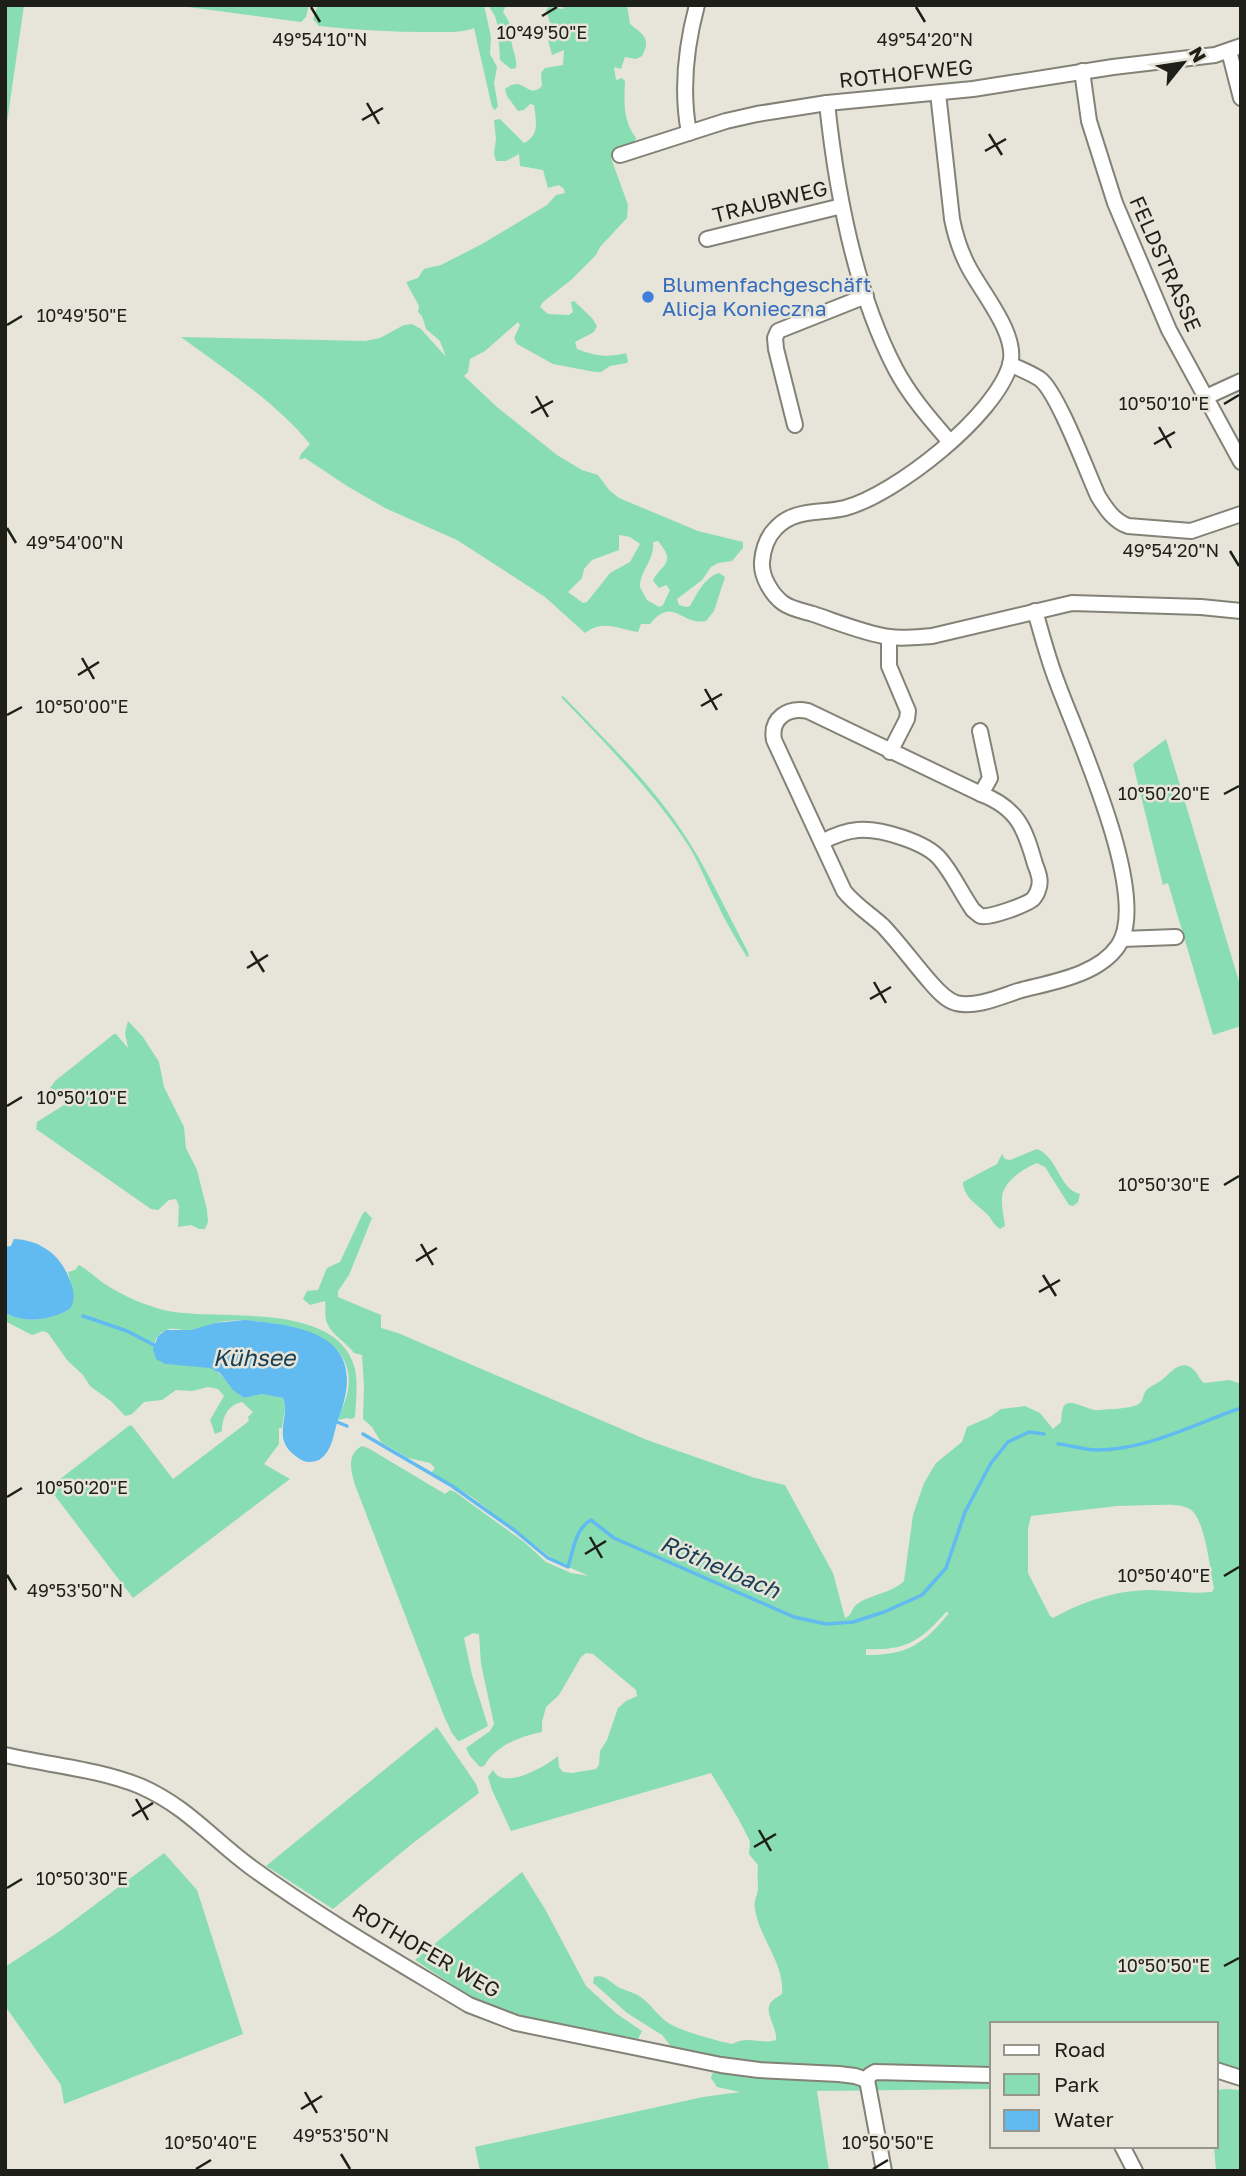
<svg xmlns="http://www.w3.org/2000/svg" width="1246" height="2176" font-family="'Golos Text',sans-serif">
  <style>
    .green { fill: #88ddb2; fill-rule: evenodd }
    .water { fill: #61baf0 }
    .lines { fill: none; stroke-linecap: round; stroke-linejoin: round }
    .stream { stroke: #61baf0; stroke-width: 3.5 }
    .minor-casing { stroke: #838277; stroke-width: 18 }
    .minor { stroke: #fff; stroke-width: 14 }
    .ticks { fill: none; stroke: #1f1f1a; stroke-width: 2.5 }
    .shop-dot { fill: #3f7fe0; stroke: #e7e5d9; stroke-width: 2.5 }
    .labels { text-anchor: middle; stroke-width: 5; stroke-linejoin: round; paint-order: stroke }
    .street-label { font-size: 21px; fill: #1f1f1a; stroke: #e7e5d9 }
    .shop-label { font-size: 21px; fill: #366cbe; stroke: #e7e5d9; text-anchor: start }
    .water-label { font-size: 23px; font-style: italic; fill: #1a4056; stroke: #e7e5d9 }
    .ticks-label { font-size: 18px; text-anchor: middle; fill: #1f1f1a; stroke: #e7e5d9; stroke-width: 5; stroke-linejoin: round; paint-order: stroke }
  </style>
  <rect width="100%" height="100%" fill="#e7e5d9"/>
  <g class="green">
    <polygon points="5,5 24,5 5,136"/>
    <polygon points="173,5 309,5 306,17 301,22"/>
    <path d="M318 5H484L491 37 490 54 497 67 494 83 498 106 495 110 492 107 474 28C462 33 444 32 430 32 393 32 356 30 319 26L313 19Z"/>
    <path d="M488 5H506L503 12C515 29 508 29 512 45 514 54 517 59 516 68L511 69 500 60 498 27 495 16Z"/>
    <path d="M564 5H627L630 24C642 34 652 38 642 56L636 59 625 57 621 69 614 67 616 80 622 78 625 81C624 101 623 121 636 138L633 145 618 148 611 158 628 205 627 218 600 247 596 255 571 280 543 302 540 307 548 314 569 315 573 312 571 302 574 301 592 318 597 326 594 332 575 342 577 349C595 356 608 358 626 353L628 361 627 363 610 366 601 372H595L553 364 517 344 514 338 520 325 518 322 485 351 470 359 468 372 464 376 497 407 557 455 582 470 598 475 609 490 619 498 698 531 743 542V548L732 561 718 563 711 567 702 580 677 599 679 605 686 607 690 606C697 594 704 578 719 573L725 577 714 611 706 621C681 626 673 595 650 624H641L638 632C618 629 604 619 585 633L545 597 457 540 385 508 347 486 305 458 299 460 301 454 310 444C275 401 225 370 181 337L365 341 380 338 404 325 412 324 421 329 446 357 440 341 426 329 422 316 418 312 419 306 406 282 418 278 424 269 441 265 482 244 547 205 556 195 565 193 564 189 559 185 548 188 543 170 520 166 519 154 506 161H496L494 154 496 139 494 120 500 119 524 143C540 135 536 121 534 105L530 104 524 110 518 111 507 96 505 89 511 85 518 84C528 87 532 96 542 86L541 73 545 68 563 65 564 50 552 55 547 36 552 31 562 34 563 29 550 23 546 10 549 7 563 9ZM619 535 630 537 640 544 630 562 610 573 587 602 583 603 568 592 582 578 584 569 592 560 619 550ZM658 541C661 545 666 551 667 556 669 566 656 571 653 581L659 588 666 585 670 590 663 605 659 607 647 600 640 587C640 570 655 560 653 542Z"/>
    <path d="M563 696C603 738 647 779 680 828 706 866 725 909 747 950L749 956 747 957C736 939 725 921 716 901 707 884 700 865 690 848 654 792 607 745 561 697Z"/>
    <polygon points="1166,739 1241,988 1241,1026 1213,1035 1168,883 1163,885 1133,764"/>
    <polygon points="128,1021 143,1037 159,1062 164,1087 184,1127 186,1148 197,1170 207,1210 208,1222 205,1229 199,1229 191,1225 178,1227 179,1206 176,1199 169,1200 158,1210 151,1209 36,1129 37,1122 64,1105 63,1098 50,1088 55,1081 114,1034 116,1034 128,1048 125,1033"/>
    <path d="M1037 1149C1058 1157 1059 1189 1080 1194L1078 1202 1073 1206 1069 1205 1045 1167 1037 1163C1024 1168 1008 1179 1003 1192 1000 1202 1004 1216 1005 1226L1000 1229C994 1225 992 1220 988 1215 978 1205 963 1197 963 1182L997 1164 1002 1154 1005 1159 1010 1160Z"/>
    <path d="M365 1211 372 1218 349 1275 338 1291V1297L381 1315V1328L398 1333 647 1440 755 1478 785 1485 833 1573 845 1618C852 1615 851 1610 856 1605 870 1594 891 1594 904 1581L913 1515 924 1483 936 1463 962 1442 967 1427 990 1417 1001 1409 1025 1406 1040 1413 1053 1429 1061 1422C1062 1418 1061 1410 1064 1406 1071 1397 1089 1412 1099 1410 1109 1409 1128 1409 1137 1405 1143 1402 1142 1398 1145 1392 1149 1386 1157 1384 1163 1379 1171 1372 1182 1358 1194 1370 1198 1374 1199 1379 1204 1383L1230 1380 1241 1384V2072L1216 2065V2024H992V2089L817 2091 829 2171H480L475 2147 703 2097 740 2092 717 2087 711 2078 712 2074 726 2067 673 2049 662 2035 627 2013 598 1987 593 1983 594 1977C604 1974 610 1982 618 1987 626 1991 634 1992 642 1998 653 2006 658 2017 670 2024 690 2034 711 2039 732 2044 752 2035 757 2045 776 2040 778 2028 762 2011 772 2001 775 1998 779 1996 782 1994 785 1964 759 1938 755 1909 753 1901 758 1895 758 1888 758 1880 757 1873 758 1865L749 1854 750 1841 738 1818 711 1773 511 1831 492 1790 488 1777 493 1770C503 1791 545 1767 558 1756L559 1767 563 1772 572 1773 596 1769 599 1765 600 1751 607 1740 618 1708 626 1701 637 1696 636 1690 593 1654 586 1653 581 1657 559 1695 546 1707 542 1722V1732C519 1737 496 1745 484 1766L480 1767 470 1756 466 1748 490 1731 494 1724 481 1664 479 1634 473 1633 464 1638 472 1675 488 1726 462 1740 458 1741 452 1733 444 1716 355 1485C351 1470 346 1455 362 1446L368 1448 445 1494 450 1490 455 1492 524 1542 546 1562 571 1573 589 1576 557 1562 472 1497 431 1473 435 1468 430 1463 408 1458 381 1442 372 1427 363 1419 364 1386 362 1355 354 1353C347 1343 331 1334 327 1323 324 1316 326 1308 325 1301L310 1305 303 1299 307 1291 318 1290 327 1268 340 1262 362 1215ZM1152 1505C1164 1505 1179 1503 1190 1509 1205 1518 1210 1570 1214 1588L1212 1592C1192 1594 1172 1591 1152 1590 1116 1590 1084 1601 1053 1618L1050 1616 1028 1573V1529L1031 1516 1117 1506ZM946 1612 949 1613C923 1645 907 1655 866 1655V1649C905 1651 921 1641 946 1612Z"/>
    <path d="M79 1265C88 1270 96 1278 105 1284 123 1296 146 1306 168 1311 218 1321 338 1300 355 1369 358 1384 356 1401 355 1417L352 1419 347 1418 338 1420C341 1410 346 1401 348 1390 354 1351 323 1334 290 1327 269 1322 248 1319 227 1321 214 1322 203 1328 190 1330 182 1331 172 1326 164 1331 150 1339 151 1358 165 1364 181 1366 207 1361 220 1374 228 1382 233 1391 244 1398L262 1394 283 1398 285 1408 282 1428H279V1444L264 1464 290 1479 133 1598 52 1492 55 1483 130 1425 133 1427 173 1479 249 1421 248 1417 253 1412 242 1402C228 1405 222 1417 222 1431L215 1434 210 1420 224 1396 218 1389 208 1387 192 1391 176 1390 162 1400 144 1402 132 1414 125 1416 112 1402 90 1386 83 1375 67 1360 48 1333 43 1331 32 1335 5 1321V1313C27 1324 45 1320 67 1311L74 1298 68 1272 75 1270Z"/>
    <polygon points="437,1727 476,1784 479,1793 413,1843 333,1909 266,1866"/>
    <polygon points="164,1853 197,1890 243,2034 64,2104 61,2085 5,2006 5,1967 60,1931"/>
    <polygon points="522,1872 545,1909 586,1986 617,2014 642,2031 638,2039 522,2016 492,2007 468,1995 415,1960"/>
    <polygon points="1227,2089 1241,2090 1241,2171 1216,2171 1214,2146 1216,2146 1216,2090"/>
  </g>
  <g class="water">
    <path d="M14 1239C41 1240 62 1256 70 1281 73 1287 75 1296 73 1302 71 1311 64 1312 57 1315 39 1321 23 1322 5 1313V1247L11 1246Z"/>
    <path d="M245 1320C309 1326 369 1337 339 1417 333 1432 334 1450 319 1460 311 1463 304 1463 297 1457 270 1438 291 1419 283 1398L262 1394 244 1398 233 1390 220 1373 210 1368 165 1364 156 1359 153 1349 158 1336 166 1330H191L215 1323Z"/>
  </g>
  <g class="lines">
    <g class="stream">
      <polyline points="83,1316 127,1331 154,1345"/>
      <polyline points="337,1422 347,1426"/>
      <path d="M363 1434 452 1486 514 1530 548 1558 568 1567C573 1551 575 1529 591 1520L614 1538 794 1617 826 1624 853 1622 884 1612 922 1595 946 1568 965 1512 991 1463 1008 1442 1029 1432 1044 1434"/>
      <path d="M1058 1444C1071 1445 1084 1450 1096 1450 1146 1450 1192 1425 1238 1409"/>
    </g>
    <defs>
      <g id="minor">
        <polyline points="1229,51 1241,98"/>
        <polyline points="1082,71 1089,121 1115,203 1169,330 1241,462"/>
        <path d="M938 93 952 219C955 234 960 250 967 264 980 291 1019 334 1010 365 995 416 896 494 845 508 821 514 795 508 776 528 766 538 763 549 762 562 761 576 771 594 783 603 791 609 803 611 813 614 837 622 863 633 889 637 903 639 918 637 932 636L1072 603 1201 607 1241 611"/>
        <path d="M827 103C836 189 855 291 895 368 909 395 930 419 950 442"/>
        <path d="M689 133C681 90 686 46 697 5"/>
        <polyline points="620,155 726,121 757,114 827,103 973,89 1113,67 1215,55 1241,46"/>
        <polyline points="707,239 842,206"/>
        <path d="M1010 364C1020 369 1031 373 1040 379 1058 393 1087 472 1098 496 1106 509 1114 521 1128 526L1191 531 1241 514"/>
        <polyline points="1206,397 1241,381"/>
        <polyline points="795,425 776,349 775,338 778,331 866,296"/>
        <polyline points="889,637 889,666 908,711 907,719 890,752"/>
        <path d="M980 731 990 778 981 794 808 711C788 707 770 718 774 740L844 891C855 905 870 914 883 926 900 944 915 965 931 983 938 991 946 1000 956 1003 975 1008 1000 997 1018 991 1051 982 1097 976 1118 946 1152 897 1076 735 1057 682 1048 659 1042 635 1035 611"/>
        <path d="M822 842C833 836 845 831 858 830 880 828 926 842 940 859 953 874 961 893 973 910 976 912 978 915 981 916 990 918 1026 905 1033 899 1034 898 1038 892 1038 890 1042 881 1038 872 1035 864 1025 829 1018 808 981 794"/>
        <polyline points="1122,939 1176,937"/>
        <path d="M5 1755C49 1765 98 1769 140 1786 188 1807 212 1839 252 1868 321 1918 396 1961 469 2005L516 2023 721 2065 759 2070 839 2074 855 2076 867 2080"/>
        <polyline points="1216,2070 1241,2078"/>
        <polyline points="867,2080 870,2075 875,2072 992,2075"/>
        <polyline points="867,2080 884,2171"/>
        <polyline points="1122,2146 1135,2171"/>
      </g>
    </defs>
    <use href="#minor" class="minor-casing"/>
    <use href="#minor" class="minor"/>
  </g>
  <path class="ticks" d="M311 7 320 22M916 7 925 22M542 16 557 7M367 103 379 124M362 120 383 108M989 134 1002 155M985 151 1006 139M7 325 22 316M536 396 548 417M1224 404 1239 395M531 413 553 401M1159 427 1171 448M1154 444 1175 432M7 528 16 543M1230 551 1239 566M82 658 94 679M78 675 99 662M705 689 717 710M701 706 722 694M7 715 22 707M1224 794 1239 786M251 951 264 972M247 968 268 955M874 982 886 1003M870 999 891 987M7 1106 22 1097M1224 1185 1239 1176M421 1244 433 1265M416 1261 437 1248M1043 1275 1056 1296M1039 1292 1060 1280M7 1497 22 1488M590 1537 602 1558M585 1554 606 1541M7 1575 16 1590M1224 1576 1239 1567M136 1799 148 1820M132 1816 153 1803M759 1830 771 1851M754 1847 776 1834M7 1888 22 1879M1224 1966 1239 1958M305 2092 317 2113M301 2109 322 2096M341 2154 350 2169M196 2169 211 2160M873 2169 888 2160"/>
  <circle class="shop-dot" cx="648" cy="297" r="7"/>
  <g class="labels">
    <g class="street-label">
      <text transform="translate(906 74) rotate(-6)" y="7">ROTHOFWEG</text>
      <text transform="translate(770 202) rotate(-14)" y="7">TRAUBWEG</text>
      <text transform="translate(1165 264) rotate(66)" y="7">FELDSTRASSE</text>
      <text transform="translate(426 1951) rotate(30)" y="7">ROTHOFER WEG</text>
    </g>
    <g class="shop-label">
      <text x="662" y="292">Blumenfachgeschäft<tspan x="662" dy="24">Alicja Konieczna</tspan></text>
    </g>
    <g class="water-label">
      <text x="254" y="1366">Kühsee</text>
      <text transform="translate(720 1567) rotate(23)" y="8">Röthelbach</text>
    </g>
  </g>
  <g class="ticks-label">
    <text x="542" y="39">10°49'50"E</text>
    <text x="320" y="46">49°54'10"N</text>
    <text x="925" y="46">49°54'20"N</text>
    <text x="82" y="322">10°49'50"E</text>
    <text x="1164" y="410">10°50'10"E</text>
    <text x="75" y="549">49°54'00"N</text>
    <text x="1171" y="557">49°54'20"N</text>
    <text x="82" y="713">10°50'00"E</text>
    <text x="1164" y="800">10°50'20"E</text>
    <text x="82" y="1104">10°50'10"E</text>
    <text x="1164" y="1191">10°50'30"E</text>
    <text x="82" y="1494">10°50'20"E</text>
    <text x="1164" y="1582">10°50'40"E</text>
    <text x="75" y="1597">49°53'50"N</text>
    <text x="82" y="1885">10°50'30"E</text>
    <text x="1164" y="1972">10°50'50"E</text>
    <text x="341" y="2142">49°53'50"N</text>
    <text x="211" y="2149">10°50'40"E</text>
    <text x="888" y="2149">10°50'50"E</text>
  </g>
  <rect width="1246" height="2176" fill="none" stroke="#1f1f1a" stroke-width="14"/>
  <rect x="990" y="2022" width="228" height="126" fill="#e7e5d9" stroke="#97968d" stroke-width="2"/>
  <rect x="1004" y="2045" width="35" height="10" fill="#ffffff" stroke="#97968d" stroke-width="2"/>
  <text x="1054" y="2057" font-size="21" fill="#1f1f1a">Road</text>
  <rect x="1004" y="2074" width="35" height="21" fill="#88ddb2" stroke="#97968d" stroke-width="2"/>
  <text x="1054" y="2092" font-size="21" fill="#1f1f1a">Park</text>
  <rect x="1004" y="2110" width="35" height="21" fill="#61baf0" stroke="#97968d" stroke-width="2"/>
  <text x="1054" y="2127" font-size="21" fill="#1f1f1a">Water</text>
  <g transform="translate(1183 63) rotate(60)" stroke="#e7e5d9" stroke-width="5" paint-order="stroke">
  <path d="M0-5L12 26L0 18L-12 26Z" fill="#1f1f1a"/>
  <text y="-10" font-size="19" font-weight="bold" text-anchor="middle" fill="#1f1f1a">N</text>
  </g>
</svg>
